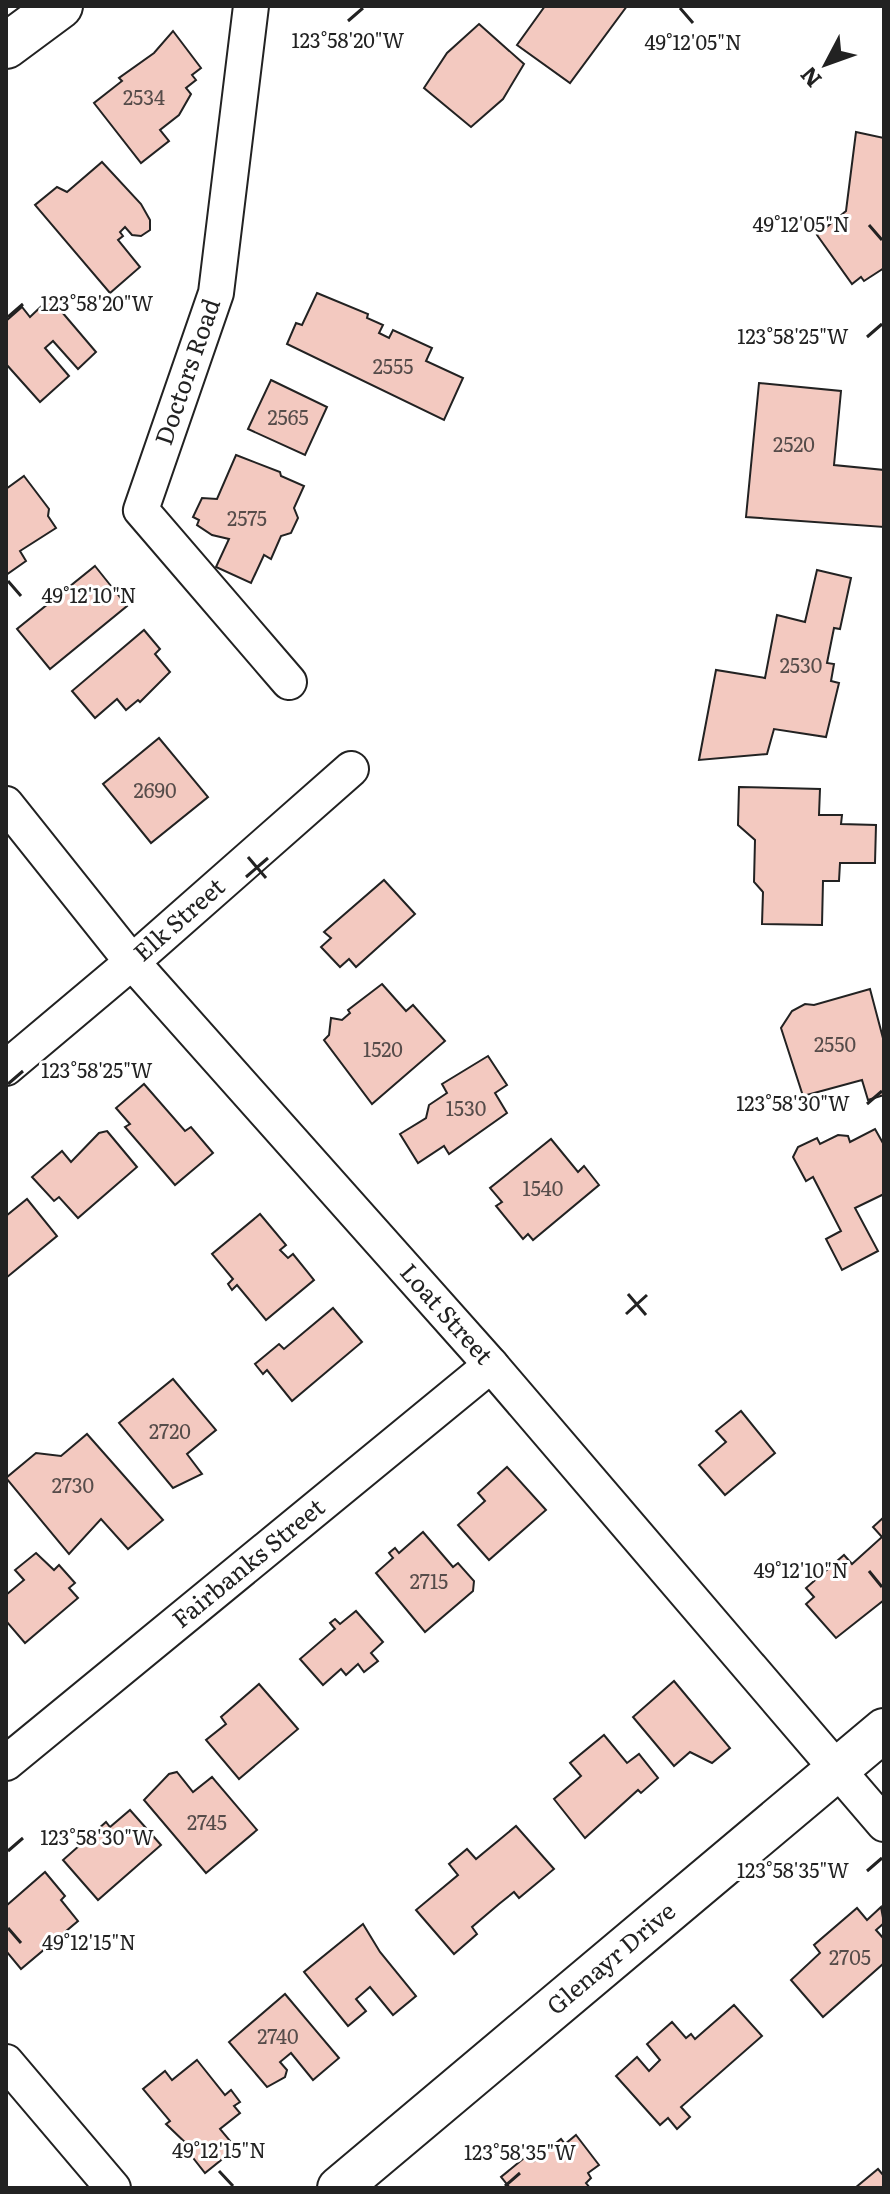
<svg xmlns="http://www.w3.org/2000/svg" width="890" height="2194" font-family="Literata,serif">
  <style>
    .building { fill: #f3c9c0; stroke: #222; stroke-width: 2 }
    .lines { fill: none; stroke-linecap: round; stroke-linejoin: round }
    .minor-casing { stroke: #222; stroke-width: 38 }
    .tertiary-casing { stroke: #222; stroke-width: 46 }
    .secondary-casing { stroke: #222; stroke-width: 48 }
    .minor { stroke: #fff; stroke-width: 34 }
    .tertiary { stroke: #fff; stroke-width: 42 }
    .secondary { stroke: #fff; stroke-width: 44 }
    .ticks { fill: none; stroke: #222; stroke-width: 3 }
    .labels { text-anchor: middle; stroke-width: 6; stroke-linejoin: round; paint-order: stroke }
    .number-label { font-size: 20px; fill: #564c4a }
    .street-label { font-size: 24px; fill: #222; stroke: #fff }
    .ticks-label { font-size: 20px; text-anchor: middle; fill: #222; stroke: #fff; stroke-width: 6; stroke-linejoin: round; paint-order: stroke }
  </style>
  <rect width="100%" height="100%" fill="#fff"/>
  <g class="building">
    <polygon points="545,6 627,6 570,83 517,45"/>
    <polygon points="479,24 524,64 503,99 471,127 424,88 447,53"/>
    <polygon points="173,31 201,68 192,75 196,80 186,88 191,94 179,115 160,130 169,141 141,163 94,103 122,81 119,78 154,53"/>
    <polygon points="856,132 884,138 884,268 864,281 861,277 852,284 817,235 846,211"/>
    <polygon points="102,162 141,204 150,220 150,230 141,236 132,235 125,227 120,232 123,236 118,240 140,267 110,293 35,205 57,187 67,192"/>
    <polygon points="317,293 368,314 367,318 383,325 379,333 389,338 393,330 432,348 426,361 463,378 444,420 287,344 296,323 302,325"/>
    <polygon points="50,298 96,352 78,369 53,341 45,348 69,376 40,402 6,364 6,321 22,307 30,317"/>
    <polygon points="271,380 327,407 305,455 248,429"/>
    <polygon points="759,383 841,391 834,465 884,470 884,527 746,517"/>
    <polygon points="236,455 280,472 281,476 304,486 294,508 298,518 291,533 281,536 271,559 264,555 251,583 216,567 229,539 212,535 197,525 199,520 193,517 202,498 217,499"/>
    <polygon points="24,476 49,509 48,516 56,528 20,551 26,561 6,575 6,489"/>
    <polygon points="95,566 127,606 50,669 17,629"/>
    <polygon points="817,570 851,578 840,629 834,628 827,663 834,664 831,681 839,683 826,737 774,729 767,754 699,760 716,670 765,678 777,615 805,622"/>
    <polygon points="144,630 160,649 155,654 170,672 140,702 138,700 126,710 117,699 95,718 72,691"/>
    <polygon points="159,738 208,797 151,843 103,784"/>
    <polygon points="739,787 820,789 819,815 842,815 841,824 876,825 875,863 840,863 839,881 823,881 822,925 762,924 763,892 754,882 755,840 738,825"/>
    <polygon points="384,880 415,914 356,967 349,959 340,967 321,947 331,938 324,932"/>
    <polygon points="382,984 406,1011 413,1005 445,1041 372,1104 324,1040 329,1035 331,1018 342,1020 350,1013 348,1010"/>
    <polygon points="870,989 884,1042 884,1095 868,1100 862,1080 803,1096 781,1028 792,1011 805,1004 814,1005"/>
    <polygon points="488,1056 507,1085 495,1093 507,1113 449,1154 444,1146 418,1163 400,1134 426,1118 429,1105 447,1093 442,1084"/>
    <polygon points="144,1084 185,1131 191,1127 213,1153 175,1185 125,1127 130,1124 116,1108"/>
    <polygon points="875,1129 884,1145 884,1194 855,1208 878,1251 842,1270 826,1239 841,1231 813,1177 806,1181 793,1157 798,1147 817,1138 820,1144 838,1135 848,1136 850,1142"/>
    <polygon points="107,1131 137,1167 78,1218 59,1197 54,1201 32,1177 62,1151 71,1162 99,1133"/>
    <polygon points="551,1139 578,1172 584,1166 599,1185 533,1240 528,1234 523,1239 496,1206 502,1202 490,1188"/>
    <polygon points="27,1199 57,1236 6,1278 6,1216"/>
    <polygon points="260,1214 286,1245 280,1250 288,1258 293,1254 314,1280 266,1320 237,1285 232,1290 228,1284 233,1279 212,1254"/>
    <polygon points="333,1308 362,1342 292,1401 267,1370 263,1374 255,1364 279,1344 284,1349"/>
    <polygon points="173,1379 216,1430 187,1454 202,1474 173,1488 119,1423"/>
    <polygon points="741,1411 775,1453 725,1495 699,1465 726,1442 716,1431"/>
    <polygon points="87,1434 163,1520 128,1549 101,1519 69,1554 6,1478 36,1453 61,1456"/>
    <polygon points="507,1467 546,1510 489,1560 458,1525 485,1501 478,1493"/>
    <polygon points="884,1517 884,1600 836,1638 806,1604 814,1597 806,1588 844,1555 852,1564 882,1537 873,1527"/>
    <polygon points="423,1532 453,1567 458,1563 474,1581 473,1591 425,1632 376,1573 393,1558 389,1553 395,1548 399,1553"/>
    <polygon points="36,1553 54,1570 59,1565 75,1583 69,1588 78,1598 25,1643 6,1621 6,1595 24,1580 15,1570"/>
    <polygon points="356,1611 383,1642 371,1653 378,1661 364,1672 358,1664 346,1675 341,1669 323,1685 300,1659 335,1629 330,1623 335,1619 340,1624"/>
    <polygon points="674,1681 730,1748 712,1763 690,1752 674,1766 633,1717"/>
    <polygon points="259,1684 298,1729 239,1779 206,1740 226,1724 221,1717"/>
    <polygon points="604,1735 627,1763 639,1754 658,1778 641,1793 638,1790 585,1838 554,1799 581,1776 570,1763"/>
    <polygon points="177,1772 193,1792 212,1777 257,1830 206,1873 144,1800 169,1774"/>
    <polygon points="130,1810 161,1845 98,1900 63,1860 106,1822 110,1827"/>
    <polygon points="516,1826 554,1869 519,1898 514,1892 499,1904 472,1927 477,1934 454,1954 416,1910 458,1875 449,1864 467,1849 476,1859"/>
    <polygon points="45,1872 65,1896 61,1900 78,1921 21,1969 6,1951 6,1906"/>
    <polygon points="881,1907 884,1923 876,1930 884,1939 884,1963 823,2017 791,1980 820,1953 814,1945 857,1908 867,1920"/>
    <polygon points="363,1924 380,1952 416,1996 393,2015 370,1987 356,1999 366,2011 348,2026 304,1972"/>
    <polygon points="285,1994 339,2058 313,2080 291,2053 280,2062 287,2070 285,2077 267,2087 229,2042"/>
    <polygon points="734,2005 762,2036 681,2107 690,2117 677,2129 668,2118 660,2125 616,2076 637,2057 649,2071 660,2060 647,2044 672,2022 686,2038 691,2034 695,2039"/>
    <polygon points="197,2060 225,2095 231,2090 240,2102 234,2106 240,2113 220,2129 236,2148 205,2173 190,2154 194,2151 166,2124 170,2121 143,2089 165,2071 172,2080"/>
    <polygon points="576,2135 599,2165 588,2173 591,2178 586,2183 590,2188 510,2188 501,2177 529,2154 534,2161 561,2139 565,2144"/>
    <polygon points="878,2169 884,2176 884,2188 855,2188"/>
  </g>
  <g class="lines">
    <defs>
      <g id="minor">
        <polyline points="251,6 216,293 141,510 289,682"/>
        <path id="s1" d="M6 804 132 962 491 1365 884 1824"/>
        <path id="s2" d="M6 1068 132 962 351 769"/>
        <path id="s3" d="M6 1763 491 1365"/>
        <polyline points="6,2062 113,2188"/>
      </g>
      <g id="tertiary">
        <path id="s4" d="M339 2188 884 1730"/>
      </g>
      <polyline id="secondary" points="6,46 60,6"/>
    </defs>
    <use href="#minor" class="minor-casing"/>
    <use href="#tertiary" class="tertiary-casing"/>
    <use href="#secondary" class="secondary-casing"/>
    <use href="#minor" class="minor"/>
    <use href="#tertiary" class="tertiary"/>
    <use href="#secondary" class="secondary"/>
  </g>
  <path class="ticks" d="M680 8 693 23M348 21 363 8M869 225 882 240M8 317 23 304M867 337 882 324M8 581 21 596M248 857 266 878M246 877 268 858M8 1084 23 1071M867 1104 882 1091M628 1294 646 1315M626 1314 647 1295M869 1571 882 1587M8 1851 23 1838M867 1871 882 1858M8 1928 21 1943M219 2171 233 2186M505 2186 520 2173"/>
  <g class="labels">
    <g class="number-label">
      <text x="144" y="105">2534</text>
      <text x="393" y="374">2555</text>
      <text x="288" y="425">2565</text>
      <text x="794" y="452">2520</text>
      <text x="247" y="526">2575</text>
      <text x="801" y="673">2530</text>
      <text x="155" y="798">2690</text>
      <text x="835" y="1052">2550</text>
      <text x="383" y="1057">1520</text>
      <text x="466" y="1116">1530</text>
      <text x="543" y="1196">1540</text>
      <text x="170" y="1439">2720</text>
      <text x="73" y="1493">2730</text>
      <text x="429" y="1589">2715</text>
      <text x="207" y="1830">2745</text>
      <text x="850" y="1965">2705</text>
      <text x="278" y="2044">2740</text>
    </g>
    <g class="street-label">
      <text transform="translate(188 372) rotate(-71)" y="8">Doctors Road</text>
      <text dy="8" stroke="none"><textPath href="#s2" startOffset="228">Elk Street</textPath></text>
      <text dy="8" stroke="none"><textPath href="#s1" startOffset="674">Loat Street</textPath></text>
      <text dy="8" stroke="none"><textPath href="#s3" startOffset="314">Fairbanks Street</textPath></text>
      <text dy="8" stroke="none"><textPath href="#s4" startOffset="356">Glenayr Drive</textPath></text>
    </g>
  </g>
  <g class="ticks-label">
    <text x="348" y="48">123°58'20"W</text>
    <text x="693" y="50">49°12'05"N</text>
    <text x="801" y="232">49°12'05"N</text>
    <text x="97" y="311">123°58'20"W</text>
    <text x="793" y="344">123°58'25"W</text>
    <text x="89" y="603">49°12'10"N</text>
    <text x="97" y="1078">123°58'25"W</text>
    <text x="793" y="1111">123°58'30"W</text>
    <text x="801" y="1578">49°12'10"N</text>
    <text x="97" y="1845">123°58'30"W</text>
    <text x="793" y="1878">123°58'35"W</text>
    <text x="89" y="1950">49°12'15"N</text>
    <text x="219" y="2158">49°12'15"N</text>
    <text x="520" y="2160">123°58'35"W</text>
  </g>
  <rect width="890" height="2194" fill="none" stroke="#222222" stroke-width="16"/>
  <g transform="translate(826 64) rotate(229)" stroke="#ffffff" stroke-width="6" paint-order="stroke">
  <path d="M0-6L14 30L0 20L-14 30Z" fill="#222222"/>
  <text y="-12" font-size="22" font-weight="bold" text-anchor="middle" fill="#222222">N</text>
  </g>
</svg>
